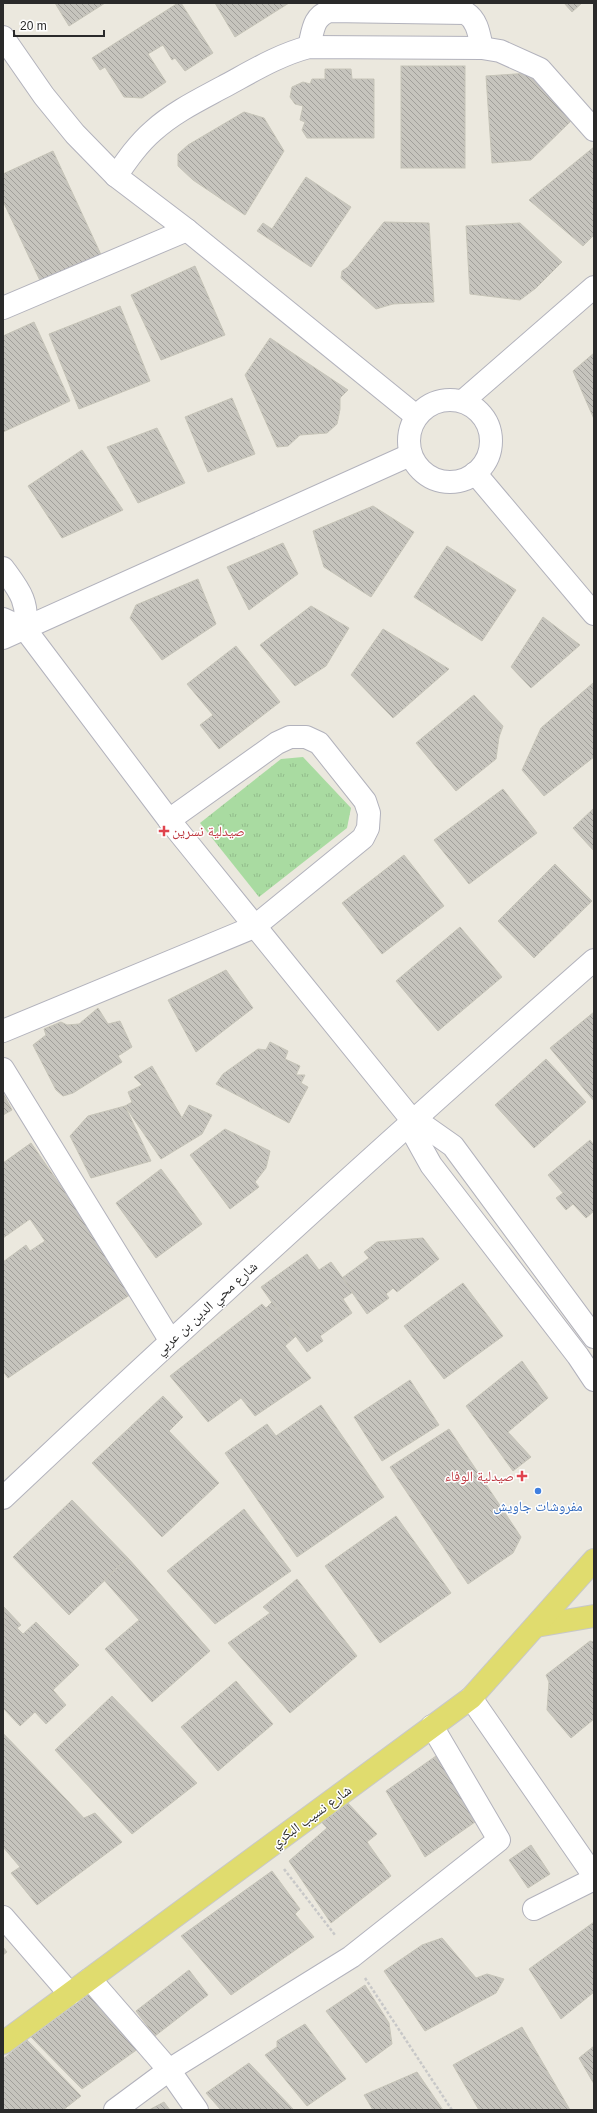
<svg xmlns="http://www.w3.org/2000/svg" width="597" height="2113" font-family="Helvetica,'Noto Naskh Arabic',sans-serif">
  <style>
    .park { fill: url(#park-tufts) }
    .building { fill: url(#building-back-hatch); stroke: #c6c4b8 }
    .lines { fill: none; stroke-linecap: round; stroke-linejoin: round }
    .minor-casing { stroke: #b2b2bc; stroke-width: 24 }
    .major-casing { stroke: #c8c8c8; stroke-width: 24 }
    .path { stroke: #c8c8c8; stroke-width: 2.5; stroke-dasharray: 3 2; stroke-linecap: butt }
    .minor { stroke: #fff; stroke-width: 22 }
    .major { stroke: #e0dc6e; stroke-width: 22 }
    .health-dot { fill: #e0444e; stroke: #fff; stroke-width: 1.5 }
    .shop-dot { fill: #3f7fe0; stroke: #fff; stroke-width: 1.5 }
    .labels { text-anchor: middle; stroke-width: 3; stroke-linejoin: round; paint-order: stroke }
    .health-label { font-size: 14px; fill: #be3a42; stroke: #fff; text-anchor: start }
    .street-label { font-size: 14px; fill: #2a2a2a; stroke: #fff }
    .shop-label { font-size: 14px; fill: #366cbe; stroke: #fff }
  </style>
  <defs>
    <pattern id="park-tufts" width="24" height="20" patternUnits="userSpaceOnUse"><rect width="24" height="20" fill="#a9dba1"/><path d="M3 7l-1-3M5 7V3M7 7l1-3M15 17l-1-3M17 17v-4M19 17l1-3" fill="none" stroke="#92bc8b"/></pattern>
    <pattern id="building-back-hatch" width="6" height="6" patternUnits="userSpaceOnUse"><rect width="6" height="6" fill="#c6c4bd"/><path d="M-1 5l2 2M0 0l6 6M5-1l2 2" fill="none" stroke="#a19f9a"/></pattern>
  </defs>
  <rect width="100%" height="100%" fill="#ebe8de"/>
  <polygon class="park" points="303,757 351,808 347,828 259,897 200,823 281,759"/>
  <g class="building">
    <polygon points="55,3 105,3 69,26"/>
    <polygon points="178,3 181,3 213,53 185,71 175,58 172,60 163,45 148,54 166,82 142,98 124,97 105,67 100,70 92,58"/>
    <polygon points="215,3 289,3 235,37"/>
    <polygon points="564,3 582,3 572,12"/>
    <rect x="401" y="66" width="64" height="102"/>
    <polygon points="325,69 351,69 352,79 374,79 374,138 307,138 302,130 305,122 300,120 303,106 295,104 290,97 292,87 303,82 310,84 312,79 325,79"/>
    <polygon points="530,73 574,118 531,160 492,163 486,76"/>
    <polygon points="244,112 264,118 284,151 245,215 193,180 178,166 178,154 188,145"/>
    <polygon points="594,147 594,235 583,246 529,200"/>
    <polygon points="53,151 103,259 43,287 3,201 3,174"/>
    <polygon points="306,177 351,207 311,267 257,231 263,223 272,229"/>
    <polygon points="384,222 429,223 434,302 393,304 376,309 341,278 342,271 348,267"/>
    <polygon points="520,223 562,262 536,288 520,300 470,294 466,226"/>
    <polygon points="195,266 225,335 161,360 131,295"/>
    <polygon points="120,306 150,381 79,409 49,334"/>
    <polygon points="34,322 70,401 3,432 3,336"/>
    <polygon points="270,338 348,390 340,398 340,409 337,424 327,433 300,435 288,446 277,447 245,375"/>
    <polygon points="594,353 594,419 573,371"/>
    <polygon points="232,398 255,454 208,472 185,417"/>
    <polygon points="157,428 185,483 138,503 107,447"/>
    <polygon points="82,450 123,510 62,538 28,486"/>
    <polygon points="373,506 414,532 371,597 324,567 313,531"/>
    <polygon points="283,543 298,574 249,610 227,567"/>
    <polygon points="447,546 516,590 482,641 414,597"/>
    <polygon points="198,579 216,624 162,660 130,618 136,605"/>
    <polygon points="311,606 349,628 326,666 295,686 260,645"/>
    <polygon points="543,617 580,645 531,688 511,667"/>
    <polygon points="383,629 449,669 393,718 351,675"/>
    <polygon points="236,646 280,702 219,749 200,725 213,715 187,684"/>
    <polygon points="593,683 594,757 544,796 522,770 541,728"/>
    <polygon points="474,695 503,726 499,737 496,759 456,791 416,743"/>
    <polygon points="503,789 537,833 469,884 434,840"/>
    <polygon points="594,808 594,851 573,828"/>
    <polygon points="404,855 444,906 382,954 342,903"/>
    <polygon points="555,864 592,901 534,958 498,921"/>
    <polygon points="460,927 502,977 438,1031 396,981"/>
    <polygon points="226,970 253,1008 196,1052 168,1000"/>
    <polygon points="98,1008 108,1024 120,1021 132,1047 118,1056 122,1062 73,1093 63,1096 56,1090 33,1045 46,1035 44,1029 61,1022 67,1025 79,1024"/>
    <polygon points="594,1012 594,1101 550,1048"/>
    <polygon points="270,1042 288,1051 285,1059 300,1066 296,1075 305,1075 301,1083 308,1087 289,1123 216,1084 223,1074 258,1049 266,1050"/>
    <polygon points="546,1059 586,1102 534,1148 495,1105"/>
    <polygon points="152,1066 182,1118 189,1105 212,1115 202,1134 161,1159 125,1106 132,1102 128,1092 142,1085 134,1077"/>
    <polygon points="3,1093 12,1110 3,1115"/>
    <polygon points="125,1106 151,1161 91,1178 70,1136 88,1116"/>
    <polygon points="225,1129 270,1151 266,1168 255,1182 259,1187 230,1209 190,1155"/>
    <polygon points="590,1140 594,1145 594,1211 586,1218 573,1204 566,1210 556,1198 563,1193 548,1175"/>
    <polygon points="31,1143 134,1292 8,1378 3,1371 3,1262 26,1245 30,1251 45,1241 30,1219 3,1238 3,1163"/>
    <polygon points="161,1169 202,1224 156,1258 116,1203"/>
    <polygon points="423,1238 439,1259 397,1292 393,1288 386,1294 389,1298 367,1314 342,1278 369,1258 364,1252 377,1242"/>
    <polygon points="307,1254 319,1270 331,1262 353,1292 343,1299 352,1313 320,1336 323,1341 307,1352 261,1287"/>
    <polygon points="463,1283 503,1336 444,1379 404,1326"/>
    <polygon points="272,1302 296,1336 285,1346 311,1378 255,1416 241,1398 208,1422 170,1376 262,1304 266,1308"/>
    <polygon points="522,1361 548,1398 508,1432 531,1457 513,1471 466,1406"/>
    <polygon points="410,1380 439,1425 382,1461 354,1417"/>
    <polygon points="163,1396 183,1417 169,1431 219,1483 162,1537 92,1463"/>
    <polygon points="321,1405 384,1497 297,1557 225,1453 267,1424 276,1436"/>
    <polygon points="449,1429 521,1537 513,1553 468,1584 390,1467"/>
    <polygon points="72,1500 128,1558 69,1615 13,1557"/>
    <polygon points="244,1509 291,1571 215,1624 167,1571"/>
    <polygon points="396,1516 451,1593 380,1643 325,1566"/>
    <polygon points="128,1558 210,1651 152,1702 105,1649 139,1620 104,1580"/>
    <polygon points="297,1579 357,1656 290,1713 228,1643 270,1613 263,1607"/>
    <polygon points="4,1607 21,1625 17,1628 23,1634 36,1622 79,1665 53,1690 66,1705 46,1724 35,1712 20,1726 3,1708"/>
    <polygon points="590,1641 594,1642 594,1719 571,1738 547,1710 549,1682 546,1675"/>
    <polygon points="236,1681 273,1724 218,1771 181,1727"/>
    <polygon points="112,1696 197,1783 132,1834 55,1750"/>
    <polygon points="3,1733 84,1818 95,1813 122,1842 37,1905 11,1873 20,1867 3,1847"/>
    <polygon points="436,1756 470,1800 475,1822 425,1857 386,1791"/>
    <polygon points="345,1800 377,1834 367,1842 391,1876 331,1923 289,1861 327,1828 317,1817"/>
    <polygon points="531,1845 550,1874 528,1888 509,1860"/>
    <polygon points="272,1871 300,1909 295,1914 314,1937 231,1995 181,1936"/>
    <polygon points="594,1922 594,1992 561,2019 529,1969"/>
    <polygon points="442,1938 476,1978 487,1974 504,1979 496,1993 425,2031 384,1971 422,1945"/>
    <polygon points="3,1947 7,1952 3,1955"/>
    <polygon points="189,1970 208,1995 155,2036 136,2011"/>
    <polygon points="365,1985 389,2023 392,2044 366,2063 326,2011"/>
    <polygon points="87,1990 142,2046 82,2089 31,2037"/>
    <polygon points="305,2024 346,2079 307,2106 265,2055 277,2047 277,2041"/>
    <polygon points="522,2027 570,2110 479,2110 453,2065"/>
    <polygon points="27,2040 81,2096 63,2110 3,2110 3,2059"/>
    <polygon points="594,2046 594,2084 579,2058"/>
    <polygon points="249,2063 294,2110 221,2110 206,2093"/>
    <polygon points="417,2072 443,2110 373,2110 364,2095"/>
    <polygon points="164,2102 170,2110 149,2110"/>
  </g>
  <g class="lines">
    <defs>
      <g id="minor">
        <polyline points="3,37 44,96 75,134 116,176 187,230 416,416"/>
        <path d="M309 47C313 31 313 16 330 11L466 13C478 21 479 35 482 48"/>
        <path d="M116 176C127 160 138 144 153 131 174 112 199 100 223 87 251 72 278 55 309 47L482 48 500 51 540 69 594 130"/>
        <polyline points="3,308 187,230"/>
        <circle cx="450" cy="441" r="41"/>
        <polyline points="463,401 594,287"/>
        <polyline points="475,473 594,614"/>
        <path d="M3 568C19 590 29 601 25 629"/>
        <polyline points="3,619 25,629 169,820 412,1120 426,1127 453,1146 594,1337"/>
        <polyline points="3,638 410,455"/>
        <polyline points="3,1031 254,927 363,838 368,828 369,813 365,801 319,743 306,737 290,737 277,743 169,820"/>
        <polyline points="3,1069 170,1340"/>
        <polyline points="412,1120 416,1138 431,1165 578,1356 594,1380"/>
        <path d="M3 1498C197 1315 394 1136 594 960"/>
        <polyline points="471,1698 594,1876"/>
        <polyline points="534,1909 594,1879"/>
        <polyline points="3,1917 70,1994"/>
        <polyline points="90,1979 169,2070 197,2110"/>
        <polyline points="115,2110 169,2070 351,1957 499,1840 432,1726"/>
      </g>
      <g id="major">
        <polyline points="536,1626 594,1616"/>
        <polyline points="3,2043 471,1698 594,1560"/>
      </g>
    </defs>
    <use href="#minor" class="minor-casing"/>
    <use href="#major" class="major-casing"/>
    <g class="path">
      <polyline points="284,1869 335,1935"/>
      <polyline points="365,1978 452,2110"/>
    </g>
    <use href="#minor" class="minor"/>
    <use href="#major" class="major"/>
  </g>
  <g class="health-dot">
    <path d="M162 825h4v4h4v4h-4v4h-4v-4h-4v-4h4z"/>
    <path d="M520 1470h4v4h4v4h-4v4h-4v-4h-4v-4h4z"/>
  </g>
  <circle class="shop-dot" cx="538" cy="1491" r="4"/>
  <g class="labels">
    <g class="health-label">
      <text x="172" y="836">صيدلية نسرين</text>
      <text x="514" y="1481" text-anchor="end">صيدلية الوفاء</text>
    </g>
    <g class="street-label">
      <text transform="translate(206 1308) rotate(-42)" y="5">شارع محي الدين بن عربي</text>
      <text transform="translate(311 1816) rotate(-36)" y="5">شارع نسيب البكري</text>
    </g>
    <g class="shop-label">
      <text x="538" y="1511">مفروشات جاويش</text>
    </g>
  </g>
  <rect width="597" height="2113" fill="none" stroke="#2a2a2a" stroke-width="8"/>
  <path d="M14 30v6h90v-6" fill="none" stroke="#2a2a2a" stroke-width="2"/>
  <text x="20" y="30" font-size="12" fill="#2a2a2a" stroke="#ffffff" stroke-width="3" paint-order="stroke">20 m</text>
</svg>
